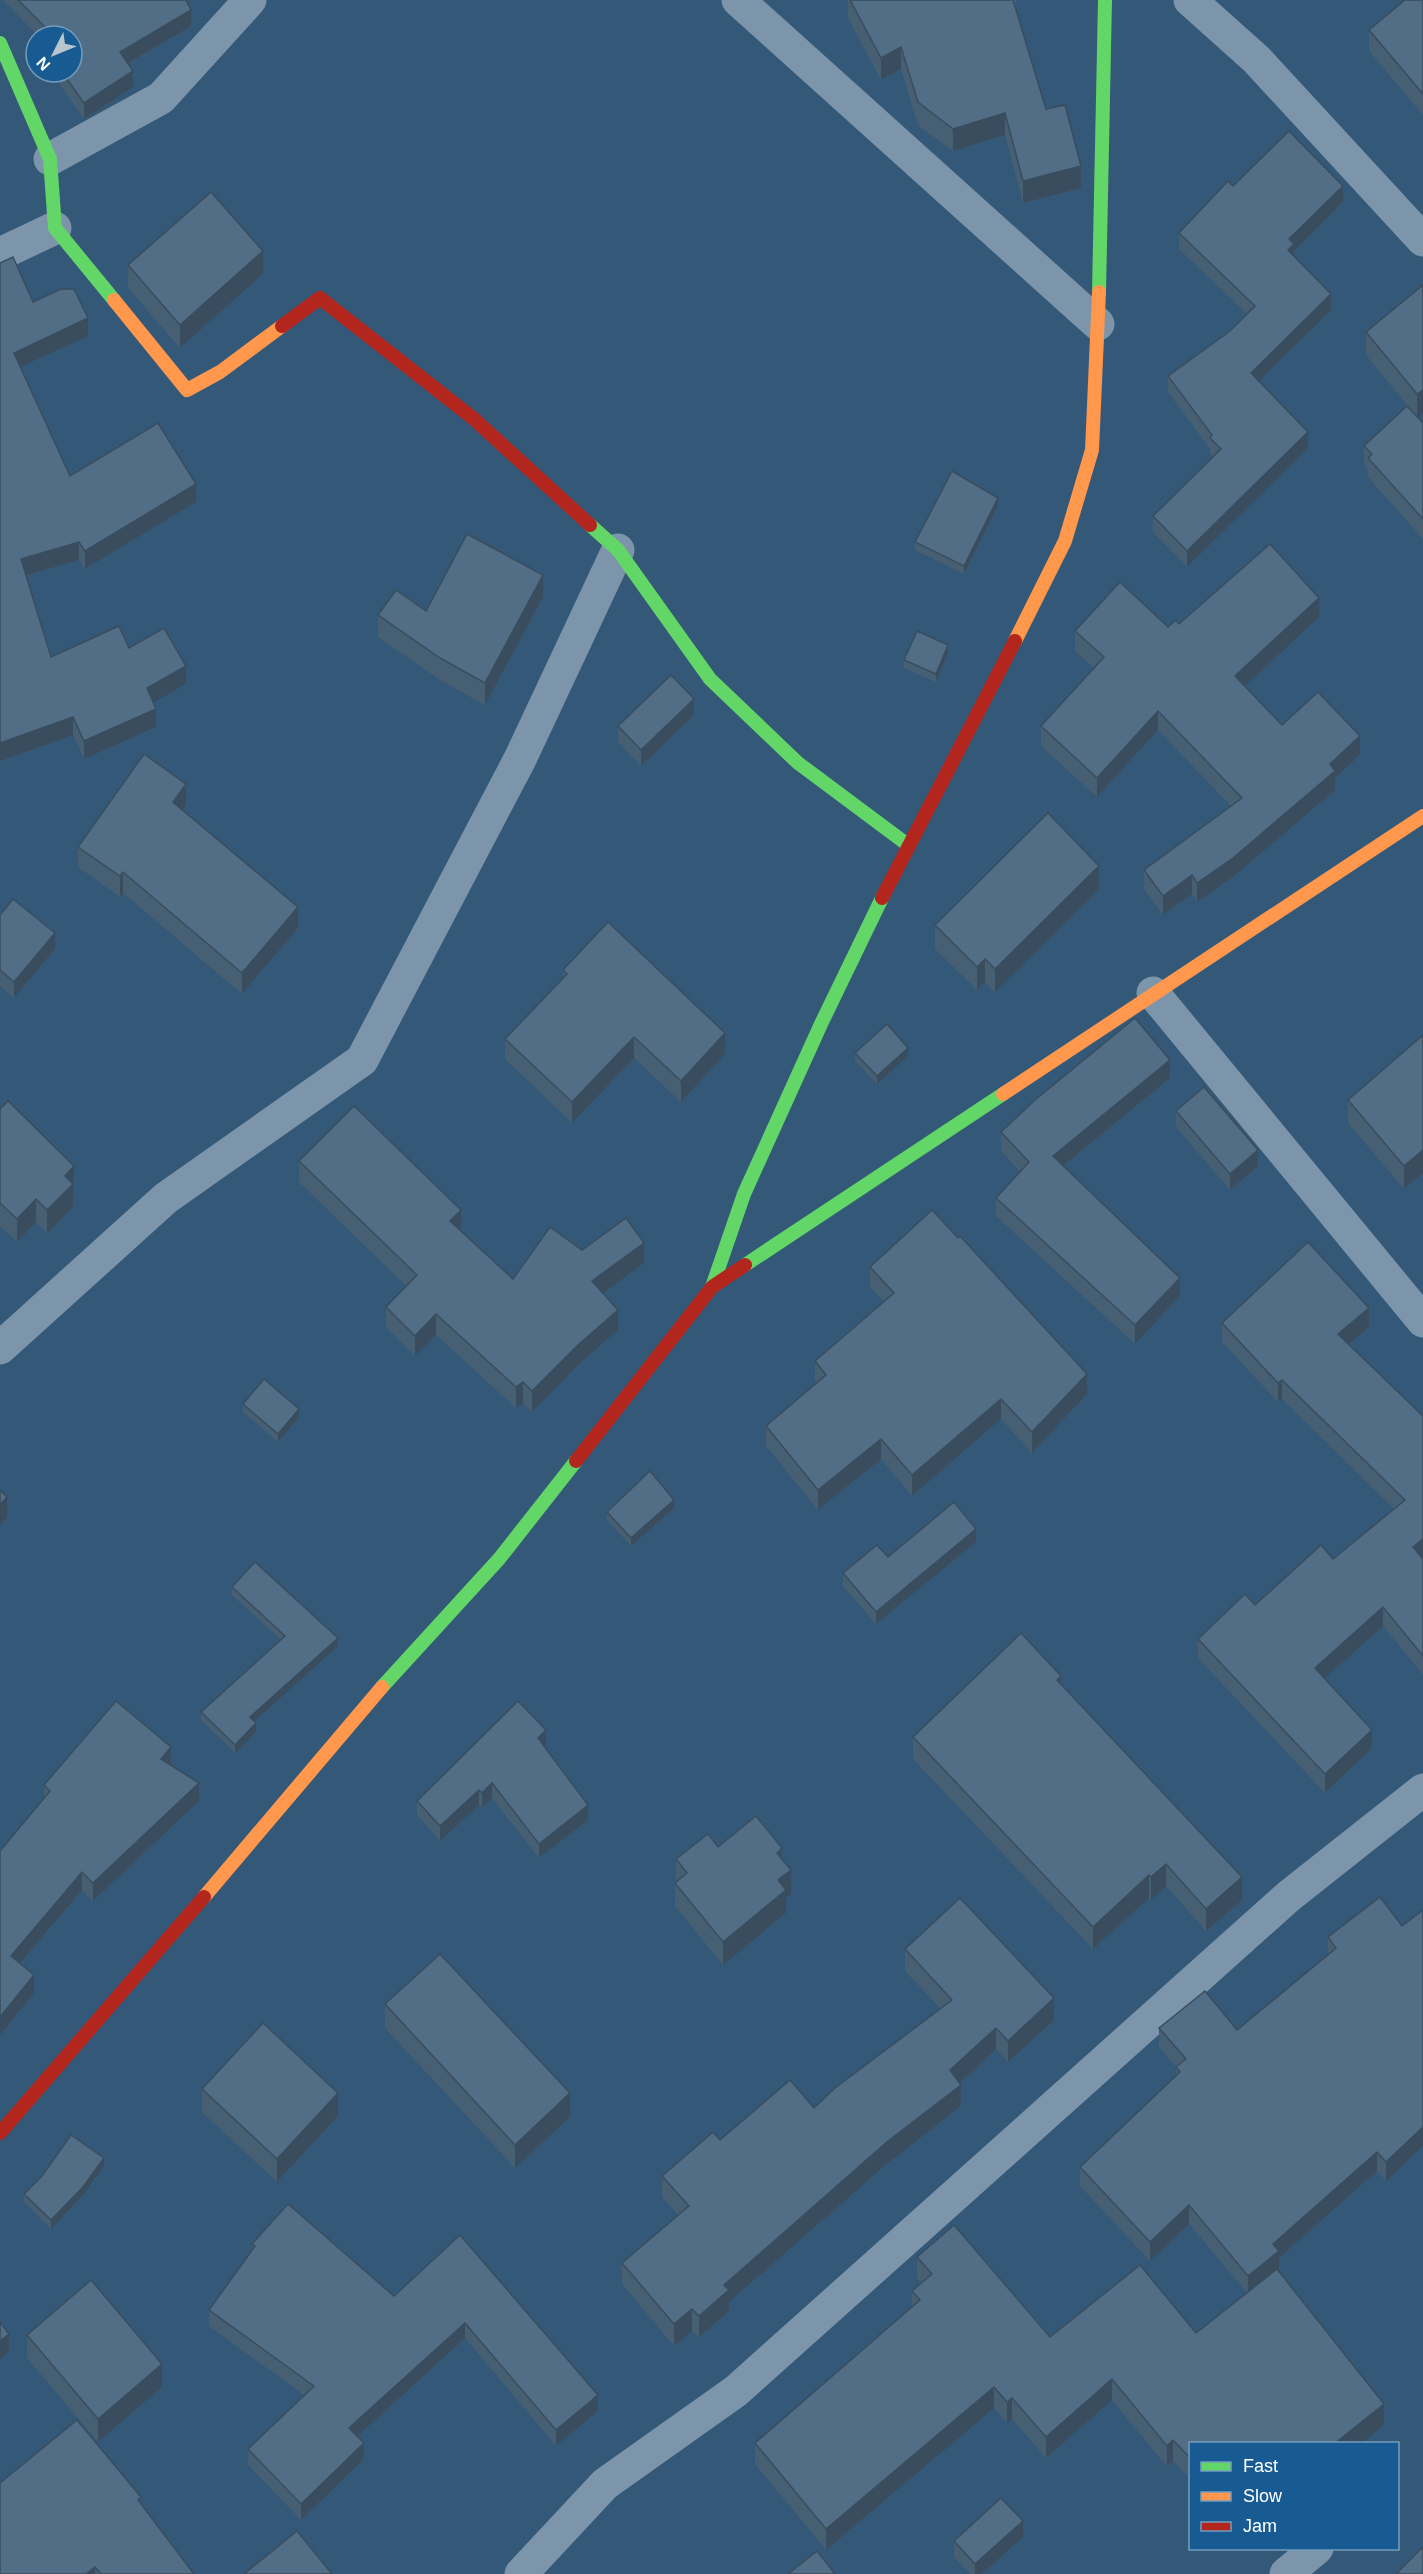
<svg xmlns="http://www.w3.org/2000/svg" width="1423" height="2574" font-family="Arial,sans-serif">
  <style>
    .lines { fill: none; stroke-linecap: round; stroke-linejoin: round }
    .street { stroke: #7c95aa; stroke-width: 33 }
    .fast { stroke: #63d668; stroke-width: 14 }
    .slow { stroke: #ff974d; stroke-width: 14 }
    .jam { stroke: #b3261e; stroke-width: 14 }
    .wall { fill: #465f73 }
    .shaded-wall { fill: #394d5e }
    .building { fill: #516e86; stroke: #394d5e; stroke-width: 1.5 }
  </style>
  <rect width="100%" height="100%" fill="#345877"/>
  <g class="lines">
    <g class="street">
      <polyline points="738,0 1098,324"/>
      <polyline points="1190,0 1256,59 1423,240"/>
      <polyline points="50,159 161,98 250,0"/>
      <polyline points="0,254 55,228"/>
      <polyline points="1153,993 1423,1321"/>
      <polyline points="0,1348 166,1198 362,1060 520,759 618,550"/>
      <polyline points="521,2574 605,2484 736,2391 1289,1896 1423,1790"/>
      <polyline points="1286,2574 1317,2548"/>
    </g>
    <g class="fast">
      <polyline points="0,43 50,159 55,228 114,300"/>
      <polyline points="1099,292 1105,0"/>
      <polyline points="590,525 618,550 710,679 798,763 908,845"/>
      <polyline points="745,1265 1003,1094"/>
      <polyline points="712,1287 744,1194 821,1024 882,898"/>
      <polyline points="382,1687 499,1559 576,1461"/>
    </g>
    <g class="slow">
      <polyline points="114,300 187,390 220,372 282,326"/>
      <polyline points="1015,641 1065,541 1092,450 1099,292"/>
      <polyline points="1003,1094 1423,816"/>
      <polyline points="204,1897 382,1687"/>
    </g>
    <g class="jam">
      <polyline points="282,326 320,298 474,419 590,525"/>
      <polyline points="882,898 1015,641"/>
      <polyline points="576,1461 712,1287 745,1265"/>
      <polyline points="0,2133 204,1897"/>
    </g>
  </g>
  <g class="wall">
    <polygon points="3,0 186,0 191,26 128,64 133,87 84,119 51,72 72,72 72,36 38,36"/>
    <polygon points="848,0 1016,0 1016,8 1046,109 1081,188 1023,203 1005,135 953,151 918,125 901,69 881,80 848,18"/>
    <polygon points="1423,0 1423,115 1369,51 1369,30"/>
    <polygon points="1233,186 1343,202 1294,251 1294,256 1331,310 1259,381 1308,448 1187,567 1153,532 1153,516 1213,457 1210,454 1210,449 1168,392 1168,376 1230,331 1247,314 1179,249 1179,233"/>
    <polygon points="0,263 33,302 88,336 21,367 70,476 196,502 85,569 79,560 26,576 51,657 129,648 186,684 153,702 156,727 84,759 73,735 0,761"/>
    <polygon points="128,265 263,274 180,348 128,288"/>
    <polygon points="1423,285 1423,413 1418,417 1423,423 1423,539 1368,477 1368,469 1364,465 1364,446 1411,410 1366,355 1366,332"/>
    <polygon points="998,506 964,574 915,550 915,542"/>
    <polygon points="543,597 485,705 440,680 378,637 378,615 426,611"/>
    <polygon points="1319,617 1244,686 1282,725 1360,755 1335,778 1335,790 1233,877 1197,902 1192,894 1163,915 1144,889 1144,870 1231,806 1158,730 1097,797 1041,746 1041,726 1094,668 1075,651 1075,631 1168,627 1179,624"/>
    <polygon points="948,653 936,682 904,668 904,660"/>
    <polygon points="694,715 641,766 618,742 618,726"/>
    <polygon points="186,805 182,810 298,928 242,994 123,893 120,897 78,867 78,847"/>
    <polygon points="1099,889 995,992 985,982 977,990 935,949 935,925"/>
    <polygon points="0,915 55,949 14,998 0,986"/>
    <polygon points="563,970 725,1054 681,1102 634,1058 572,1123 505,1059 505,1039 563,979"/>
    <polygon points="1423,1035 1404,1189 1348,1123 1348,1100"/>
    <polygon points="855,1053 908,1056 877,1084 855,1061"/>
    <polygon points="1170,1078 1063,1166 1180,1296 1135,1344 996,1216 996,1198 1020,1172 1001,1151 1001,1132"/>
    <polygon points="0,1109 74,1189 73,1190 73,1207 47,1234 36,1222 17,1242 0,1226"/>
    <polygon points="1176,1111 1258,1166 1230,1190 1176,1127"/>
    <polygon points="299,1161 461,1231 513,1279 582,1250 644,1263 603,1294 618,1330 578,1365 532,1412 523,1403 516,1408 436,1335 415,1356 386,1327 386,1307 406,1286 299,1182"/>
    <polygon points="870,1267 1087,1394 1032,1453 1001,1419 912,1496 881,1459 818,1510 766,1446 766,1426 816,1383 815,1381 815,1361 884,1302 870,1287"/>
    <polygon points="1222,1323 1369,1327 1349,1344 1423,1416 1423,1675 1383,1626 1324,1678 1372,1748 1325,1793 1198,1658 1198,1639 1333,1559 1394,1509 1282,1399 1278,1402 1222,1342"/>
    <polygon points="243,1404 299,1417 278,1442 243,1412"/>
    <polygon points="674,1508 631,1546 607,1520 607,1512"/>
    <polygon points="976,1542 876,1624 843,1586 843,1573 888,1557"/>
    <polygon points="232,1587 338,1646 254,1721 256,1732 235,1753 201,1720 201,1712 281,1640 232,1595"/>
    <polygon points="1061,1685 1242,1900 1206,1931 1166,1886 1151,1900 1149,1898 1093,1949 913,1759 913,1737"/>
    <polygon points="546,1744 544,1747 588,1820 539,1858 492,1798 482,1807 479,1805 440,1841 417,1815 417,1801"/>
    <polygon points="171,1765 199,1801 93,1901 82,1890 20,1964 34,1993 0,2035 0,1851 44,1798 44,1785"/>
    <polygon points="718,1847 782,1860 791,1894 786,1898 786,1913 723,1965 675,1906 675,1883 676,1882 676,1859"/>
    <polygon points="1423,1910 1423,2146 1386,2181 1377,2171 1279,2258 1279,2270 1278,2271 1384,2425 1191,2444 1191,2480 1173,2461 1167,2467 1112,2400 1046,2458 1012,2419 1007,2423 994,2408 826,2550 755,2464 755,2443 912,2307 912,2291 921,2283 917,2278 917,2257 1050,2337 1196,2333 1247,2293 1189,2224 1150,2261 1080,2186 1080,2167 1176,2076 1176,2067 1159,2047 1159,2028 1237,2030 1328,1955 1328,1937 1402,1926"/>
    <polygon points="905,1949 1054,2020 1008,2062 996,2049 960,2083 961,2106 888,2163 729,2302 729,2311 699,2337 692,2331 674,2346 622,2284 622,2263 678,2215 662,2197 662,2176 720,2140 814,2108 941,2009 905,1971"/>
    <polygon points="385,2004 570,2117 515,2168 385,2028"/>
    <polygon points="202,2089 338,2116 277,2182 202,2112"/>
    <polygon points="104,2166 83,2195 51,2229 24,2202 24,2194"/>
    <polygon points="460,2235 598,2411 556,2446 465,2338 358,2436 364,2459 301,2520 248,2465 248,2449 304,2395 209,2326 209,2310 252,2250 252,2244 394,2296"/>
    <polygon points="27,2335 162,2387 98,2442 27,2358"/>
    <polygon points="141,2503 194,2574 0,2574"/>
    <polygon points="1023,2537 982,2574 970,2574 954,2557 954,2541"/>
  </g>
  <g class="shaded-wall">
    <polygon points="191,10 191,26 120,68 120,52"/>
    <polygon points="901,47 901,69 881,80 881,58"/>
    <polygon points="133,71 133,87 84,119 84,103"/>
    <polygon points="1005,113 1005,135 953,151 953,129"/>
    <polygon points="1081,166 1081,188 1023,203 1023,181"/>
    <polygon points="1343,186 1343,202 1294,251 1294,260 1288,250 1289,239"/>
    <polygon points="263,251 263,274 180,348 180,325"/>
    <polygon points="1331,294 1331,310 1251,389 1251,373"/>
    <polygon points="88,318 88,336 14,370 14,353"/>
    <polygon points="1423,390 1423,413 1417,418 1417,394"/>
    <polygon points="1308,432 1308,448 1187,567 1187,551"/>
    <polygon points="196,484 196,502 85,569 85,551"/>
    <polygon points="998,498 998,506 964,574 964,566"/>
    <polygon points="79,542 79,560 21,577 21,559"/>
    <polygon points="543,575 543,597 485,705 485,683"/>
    <polygon points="1319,598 1319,617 1235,695 1235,676"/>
    <polygon points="948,645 948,653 936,682 936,674"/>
    <polygon points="186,666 186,684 147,706 147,688"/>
    <polygon points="694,699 694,715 641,766 641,750"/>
    <polygon points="156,709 156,727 84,759 84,741"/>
    <polygon points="1158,711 1158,730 1097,797 1097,778"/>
    <polygon points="73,717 73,735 0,761 0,743"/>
    <polygon points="1360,736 1360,755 1335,778 1335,790 1233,877 1197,902 1197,883"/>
    <polygon points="186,784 186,805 173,822 173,802"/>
    <polygon points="1099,866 1099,889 995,992 995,969"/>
    <polygon points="123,872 123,893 120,897 120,876"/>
    <polygon points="1192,875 1192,894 1163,915 1163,896"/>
    <polygon points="298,907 298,928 242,994 242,973"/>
    <polygon points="55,933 55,949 14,998 14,982"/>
    <polygon points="985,959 985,982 977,990 977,967"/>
    <polygon points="725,1033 725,1054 681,1102 681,1081"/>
    <polygon points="634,1037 634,1058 572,1123 572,1102"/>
    <polygon points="908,1048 908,1056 877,1084 877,1076"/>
    <polygon points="1170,1060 1170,1078 1053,1174 1053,1156"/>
    <polygon points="1258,1150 1258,1166 1230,1190 1230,1174"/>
    <polygon points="1423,1150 1423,1173 1404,1189 1404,1166"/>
    <polygon points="74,1166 73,1207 47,1234 47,1210 65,1176"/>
    <polygon points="36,1199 36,1222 17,1242 17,1219"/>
    <polygon points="461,1210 461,1231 450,1221"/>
    <polygon points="644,1243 644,1263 592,1302 592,1281"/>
    <polygon points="1180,1278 1180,1296 1135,1344 1135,1325"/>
    <polygon points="1369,1308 1369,1327 1338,1353 1338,1334"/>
    <polygon points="618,1310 618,1330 578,1365 532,1412 532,1391 578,1345"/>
    <polygon points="436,1314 436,1335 415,1356 415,1336"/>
    <polygon points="1087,1374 1087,1394 1032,1453 1032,1432"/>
    <polygon points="1282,1380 1282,1399 1278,1402 1278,1383"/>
    <polygon points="523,1382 523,1403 516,1408 516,1387"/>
    <polygon points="1001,1399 1001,1419 912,1496 912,1475"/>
    <polygon points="299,1409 299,1417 278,1442 278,1434"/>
    <polygon points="881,1439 881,1459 818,1510 818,1490"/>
    <polygon points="7,1497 7,1517 0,1525 0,1505"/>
    <polygon points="674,1500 674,1508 631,1546 631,1538"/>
    <polygon points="976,1529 976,1542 876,1624 876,1612"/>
    <polygon points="1423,1539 1423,1558 1413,1566 1413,1547"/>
    <polygon points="1383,1607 1383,1626 1315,1687 1315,1668"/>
    <polygon points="338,1638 338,1646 250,1725 250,1717"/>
    <polygon points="1061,1676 1061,1699 1057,1680"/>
    <polygon points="256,1723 256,1732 235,1753 235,1745"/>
    <polygon points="546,1730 546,1744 538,1753 538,1738"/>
    <polygon points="1372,1730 1372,1748 1325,1793 1325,1774"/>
    <polygon points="171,1747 171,1765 161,1759"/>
    <polygon points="199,1783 199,1801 93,1901 93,1883"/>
    <polygon points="492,1783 492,1798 482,1807 482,1793"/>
    <polygon points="479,1790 479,1805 440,1841 440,1826"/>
    <polygon points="588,1805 588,1820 539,1858 539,1844"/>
    <polygon points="782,1848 782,1872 777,1853"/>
    <polygon points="1166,1864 1166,1886 1151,1900 1151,1877"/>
    <polygon points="791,1870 791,1894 786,1898 786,1913 723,1965 723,1942 778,1880"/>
    <polygon points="82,1872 82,1890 11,1974 11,1956"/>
    <polygon points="1149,1875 1149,1898 1093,1949 1093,1927"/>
    <polygon points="1242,1877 1242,1900 1206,1931 1206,1909"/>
    <polygon points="34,1975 34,1993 0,2035 0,2017"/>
    <polygon points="1054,1998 1054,2020 1008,2062 1008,2041"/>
    <polygon points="996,2028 996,2049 950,2092 950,2070"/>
    <polygon points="961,2085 961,2106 888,2163 729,2302 729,2311 699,2337 699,2316 724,2285 888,2141"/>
    <polygon points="338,2093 338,2116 277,2182 277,2159"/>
    <polygon points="570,2093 570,2117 515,2168 515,2145"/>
    <polygon points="1423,2127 1423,2146 1386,2181 1386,2162"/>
    <polygon points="1377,2152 1377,2171 1279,2258 1279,2270 1248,2295 1248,2276 1273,2244"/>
    <polygon points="104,2158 104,2166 83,2195 51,2229 51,2220"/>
    <polygon points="1189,2205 1189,2224 1150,2261 1150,2242"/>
    <polygon points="692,2309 692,2331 674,2346 674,2324"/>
    <polygon points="465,2323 465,2338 349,2444 349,2428"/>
    <polygon points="9,2334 9,2351 0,2359 0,2341"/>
    <polygon points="162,2364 162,2387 98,2442 98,2419"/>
    <polygon points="1112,2379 1112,2400 1046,2458 1046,2437"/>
    <polygon points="994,2387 994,2408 826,2550 826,2529"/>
    <polygon points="598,2395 598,2411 556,2446 556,2430"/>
    <polygon points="1012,2398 1012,2419 1007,2423 1007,2402"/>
    <polygon points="1384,2404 1384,2425 1361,2444 1334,2444"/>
    <polygon points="1173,2440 1173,2461 1167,2467 1167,2446"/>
    <polygon points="364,2443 364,2459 301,2520 301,2504"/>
    <polygon points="1023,2521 1023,2537 982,2574 975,2574 975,2564"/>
    <polygon points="95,2567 95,2574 86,2574"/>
  </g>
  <g class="building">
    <polygon points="18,0 186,0 191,10 120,52 133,71 84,103 62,72 72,72 72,36 54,36"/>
    <polygon points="850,0 1013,0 1046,109 1065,105 1081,166 1023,181 1005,113 953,129 918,102 901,47 881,58"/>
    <polygon points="1405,0 1423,0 1423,94 1369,30"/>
    <polygon points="1289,131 1343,186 1289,239 1294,244 1288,250 1331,294 1251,373 1308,432 1187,551 1153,516 1221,449 1210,438 1212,435 1168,376 1230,331 1255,306 1179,233 1228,181 1233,186"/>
    <polygon points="211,192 263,251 180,325 128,265"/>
    <polygon points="13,257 33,302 61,289 74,289 88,318 14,353 70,476 158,423 196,484 85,551 79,542 21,559 51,657 119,626 129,648 164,628 186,666 147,688 156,709 84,741 73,717 0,743 0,263"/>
    <polygon points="1423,285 1423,390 1417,394 1366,332"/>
    <polygon points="1407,406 1423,423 1423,519 1368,458 1372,454 1364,446"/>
    <polygon points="952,471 998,498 964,566 915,542"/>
    <polygon points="467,534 543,575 485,683 440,658 378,615 396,590 426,611"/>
    <polygon points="1270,544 1319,598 1235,676 1282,725 1318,692 1360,736 1330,764 1335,771 1233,858 1197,883 1192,875 1163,896 1144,870 1242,798 1158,711 1097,778 1041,726 1104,657 1075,631 1120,582 1168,627 1176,620 1179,624"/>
    <polygon points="917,631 948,645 936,674 904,660"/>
    <polygon points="671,675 694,699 641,750 618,726"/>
    <polygon points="144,754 186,784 173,802 298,907 242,973 123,872 120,876 78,847"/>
    <polygon points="1048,813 1099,866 995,969 985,959 977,967 935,925"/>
    <polygon points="13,899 55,933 14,982 0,970 0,915"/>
    <polygon points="608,922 725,1033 681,1081 634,1037 572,1102 505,1039 567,974 563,970"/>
    <polygon points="1135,1018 1170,1060 1053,1156 1180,1278 1135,1325 996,1198 1029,1162 1001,1132 1035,1100"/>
    <polygon points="887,1024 908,1048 877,1076 855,1053"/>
    <polygon points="1423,1035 1423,1150 1404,1166 1348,1100"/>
    <polygon points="1204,1087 1258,1150 1230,1174 1176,1111"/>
    <polygon points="8,1101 74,1166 65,1176 73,1184 47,1210 36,1199 17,1219 0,1203 0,1109"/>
    <polygon points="354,1106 461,1210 450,1221 513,1279 550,1227 582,1250 626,1218 644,1243 592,1281 618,1310 578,1345 532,1391 523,1382 516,1387 436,1314 415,1336 386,1307 417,1275 299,1161"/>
    <polygon points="932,1210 958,1238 960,1236 1087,1374 1032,1432 1001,1399 912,1475 881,1439 818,1490 766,1426 826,1375 815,1361 894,1293 870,1267"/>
    <polygon points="1308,1242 1369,1308 1338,1334 1423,1416 1423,1539 1413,1547 1423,1559 1423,1656 1383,1607 1315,1668 1372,1730 1325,1774 1198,1639 1245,1594 1255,1605 1321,1545 1333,1559 1405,1500 1282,1380 1278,1383 1222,1323"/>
    <polygon points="264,1379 299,1409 278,1434 243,1404"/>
    <polygon points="650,1471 674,1500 631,1538 607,1512"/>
    <polygon points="0,1490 7,1497 0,1505"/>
    <polygon points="954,1502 976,1529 876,1612 843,1573 877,1545 888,1557"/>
    <polygon points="255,1562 338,1638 250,1717 256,1723 235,1745 201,1712 285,1636 232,1587"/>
    <polygon points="1021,1633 1061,1676 1057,1680 1242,1877 1206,1909 1166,1864 1151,1877 1149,1875 1093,1927 913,1737"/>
    <polygon points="116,1701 171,1747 161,1759 199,1783 93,1883 82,1872 11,1956 34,1975 0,2017 0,1851 50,1791 44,1785"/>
    <polygon points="518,1701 546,1730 538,1738 588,1805 539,1844 492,1783 482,1793 479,1790 440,1826 417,1801"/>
    <polygon points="756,1816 782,1848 777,1853 791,1870 778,1880 786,1890 723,1942 675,1883 687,1873 676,1859 708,1834 718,1847"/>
    <polygon points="1380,1897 1402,1926 1423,1910 1423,2127 1386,2162 1377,2152 1273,2244 1279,2251 1248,2276 1189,2205 1150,2242 1080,2167 1180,2072 1176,2067 1186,2059 1159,2028 1205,1991 1237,2030 1336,1948 1328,1937"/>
    <polygon points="960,1898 1054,1998 1008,2041 996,2028 950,2070 961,2085 888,2141 724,2285 729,2290 699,2316 692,2309 674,2324 622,2263 689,2206 662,2176 713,2132 720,2140 790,2080 814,2108 835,2088 952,2000 905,1949"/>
    <polygon points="440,1954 570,2093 515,2145 385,2004"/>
    <polygon points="263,2023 338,2093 277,2159 202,2089"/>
    <polygon points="71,2135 104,2158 83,2187 51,2220 24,2194 42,2176"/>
    <polygon points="288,2204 394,2296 460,2235 598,2395 556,2430 465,2323 349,2428 364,2443 301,2504 248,2449 314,2386 209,2310 255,2246 252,2244"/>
    <polygon points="954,2225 1050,2337 1140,2265 1196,2333 1277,2269 1384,2404 1334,2444 1191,2444 1191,2459 1173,2440 1167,2446 1112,2379 1046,2437 1012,2398 1007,2402 994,2387 826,2529 755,2443 920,2300 912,2291 932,2274 917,2257"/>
    <polygon points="91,2280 162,2364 98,2419 27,2335"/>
    <polygon points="0,2322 9,2334 0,2341"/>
    <polygon points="77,2420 141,2497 138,2500 194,2574 101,2574 95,2567 86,2574 0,2574 0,2483"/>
    <polygon points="1001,2498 1023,2521 975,2564 954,2541"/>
    <polygon points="297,2531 332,2574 244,2574"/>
    <polygon points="1423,2547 1423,2574 1396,2574"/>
    <polygon points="817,2551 835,2574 788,2574"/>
  </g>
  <rect x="1189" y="2442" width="210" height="108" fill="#185b93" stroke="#749dbe" stroke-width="1.5"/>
  <rect x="1201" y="2462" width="30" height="9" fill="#63d668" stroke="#749dbe" stroke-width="1.5"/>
  <text x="1243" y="2472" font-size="18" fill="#ffffff">Fast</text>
  <rect x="1201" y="2492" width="30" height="9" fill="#ff974d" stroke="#749dbe" stroke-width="1.5"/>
  <text x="1243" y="2502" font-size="18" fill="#ffffff">Slow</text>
  <rect x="1201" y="2522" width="30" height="9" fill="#b3261e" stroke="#749dbe" stroke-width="1.5"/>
  <text x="1243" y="2532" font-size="18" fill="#ffffff">Jam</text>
  <g transform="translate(54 54) rotate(227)"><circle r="28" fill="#185b93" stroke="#749dbe" stroke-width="1.5"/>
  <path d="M0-4.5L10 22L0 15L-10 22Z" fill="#b8c5cf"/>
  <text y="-9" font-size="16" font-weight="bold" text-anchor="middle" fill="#ffffff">N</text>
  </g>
</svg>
